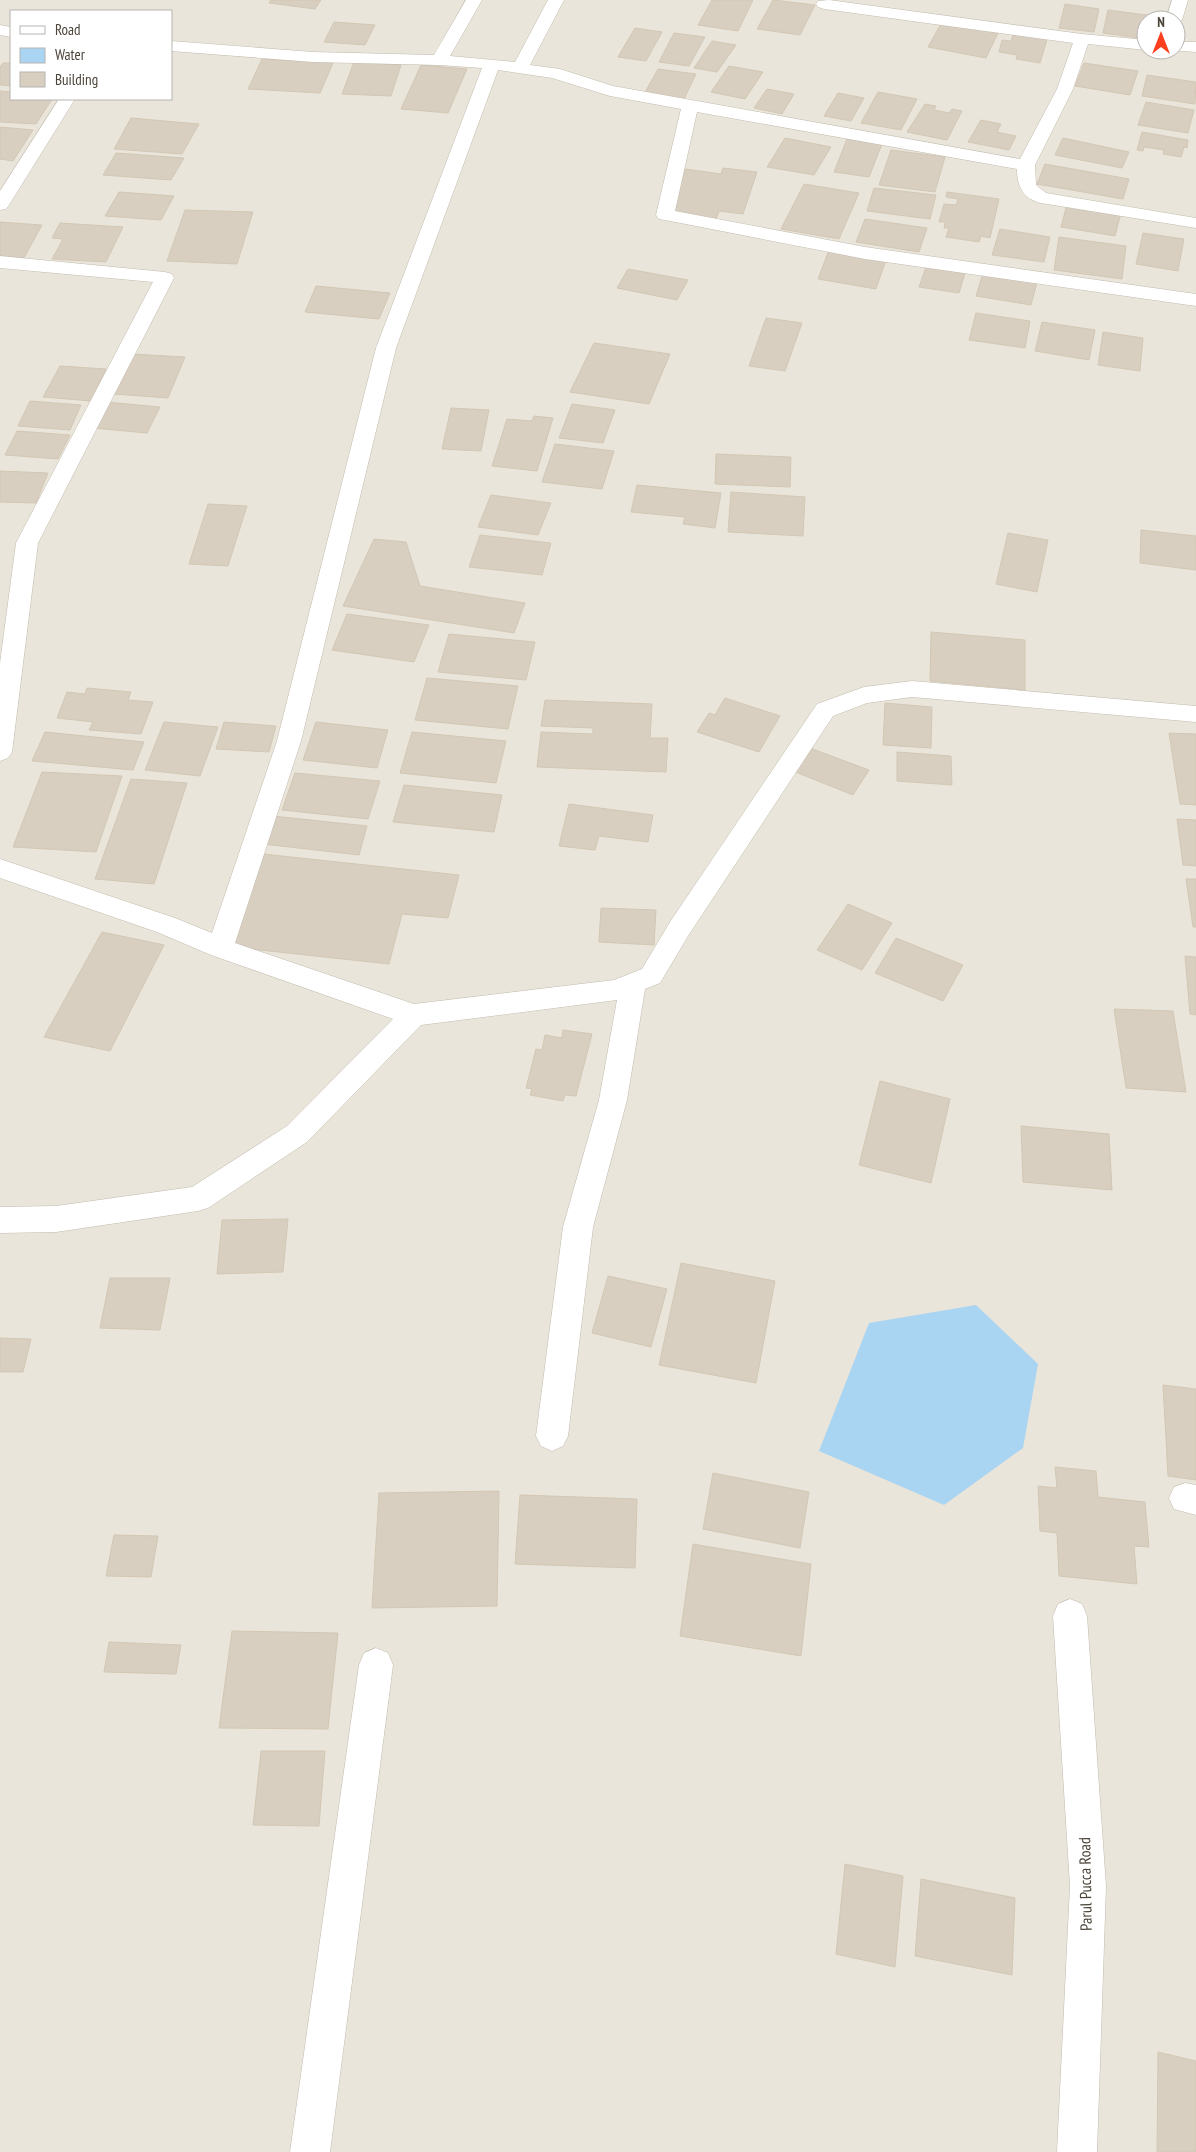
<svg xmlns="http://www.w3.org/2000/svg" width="1196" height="2152" font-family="'PT Sans Narrow',sans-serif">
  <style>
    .residential { fill: #eae5da; fill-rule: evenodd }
    .water { fill: #a9d4f2 }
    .building { fill: #d8cfc1; stroke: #d3c7b4 }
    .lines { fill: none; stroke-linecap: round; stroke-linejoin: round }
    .minor-casing { stroke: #c2bbae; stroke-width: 1 }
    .minor { fill: #fff; fill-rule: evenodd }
    .labels { text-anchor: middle; stroke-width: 4; stroke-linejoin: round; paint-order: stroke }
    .near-street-label { font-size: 16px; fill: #4b4439; stroke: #fff }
  </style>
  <rect width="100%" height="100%" fill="#f6f3ec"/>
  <path class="residential" d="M0 0H1196V2152H0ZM11 11H171V99H11ZM1146 20H1176V50H1146Z"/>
  <polygon class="water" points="976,1305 1038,1364 1023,1448 944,1505 819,1451 869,1323"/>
  <g class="building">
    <polygon points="271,0 321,0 315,9 269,3"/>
    <polygon points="712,0 753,0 738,31 698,25"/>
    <polygon points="773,0 815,5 800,35 757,29"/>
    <polygon points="1065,4 1099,9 1094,32 1059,28"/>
    <polygon points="1108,10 1154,16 1153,20 1146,20 1146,39 1103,33"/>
    <polygon points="334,22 375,25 365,45 324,42"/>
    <polygon points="942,22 999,31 986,58 928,47"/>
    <polygon points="635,28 662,32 646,61 618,57"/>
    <polygon points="1014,32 1048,36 1040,63 1016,59 1017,55 999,52 1002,40 1011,41"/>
    <polygon points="674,33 705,37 689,66 659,62"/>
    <polygon points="712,41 736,45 717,72 694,68"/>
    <polygon points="262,59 333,63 320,93 248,89"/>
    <polygon points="354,62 401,65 391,96 342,94"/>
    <polygon points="3,63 11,63 11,86 0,85 0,67"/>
    <polygon points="1084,63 1138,71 1130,95 1075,86"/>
    <polygon points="421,65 467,69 448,113 401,109"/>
    <polygon points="729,66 763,72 745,99 711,92"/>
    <polygon points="658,69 696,74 684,99 644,94"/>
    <polygon points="1147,75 1196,82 1195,104 1142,96"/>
    <polygon points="767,89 794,94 782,114 754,108"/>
    <polygon points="0,91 11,92 11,99 52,99 36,124 0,122"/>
    <polygon points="878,92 917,99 901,130 861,123"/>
    <polygon points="838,93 864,98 851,121 824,116"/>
    <polygon points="1146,102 1194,110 1188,133 1138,125"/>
    <polygon points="925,104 936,106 934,110 949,113 952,109 962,111 947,140 907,132"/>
    <polygon points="131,118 199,124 182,154 114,149"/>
    <polygon points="981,120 1001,124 997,132 1016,136 1009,150 968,142"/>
    <polygon points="0,127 33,130 13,161 0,159"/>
    <polygon points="1142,132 1188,140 1187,148 1184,147 1181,157 1163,154 1164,150 1144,147 1143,151 1137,150"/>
    <polygon points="785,138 831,147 814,175 767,167"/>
    <polygon points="1063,138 1129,152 1122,168 1055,155"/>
    <polygon points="847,139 882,144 869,177 834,172"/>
    <polygon points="891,150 945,157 935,192 879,185"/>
    <polygon points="116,153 184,158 171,180 103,175"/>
    <polygon points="1045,164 1129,179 1123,199 1037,184"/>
    <polygon points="723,168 757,172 743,214 719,211 716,219 667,213 685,169 721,174"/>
    <polygon points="804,184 859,193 839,239 781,229"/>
    <polygon points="874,188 936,195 930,219 867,211"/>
    <polygon points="119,192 174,196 161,220 105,216"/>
    <polygon points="947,192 999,199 990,238 981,236 979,242 946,237 949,228 944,228 945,222 939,222 944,204 956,205 958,199 946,197"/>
    <polygon points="1067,204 1121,213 1115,236 1061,227"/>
    <polygon points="185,210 253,212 237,264 167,261"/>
    <polygon points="865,219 927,228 919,252 856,242"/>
    <polygon points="0,222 42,225 24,258 0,256"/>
    <polygon points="60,223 123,227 106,262 52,259 63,239 52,238"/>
    <polygon points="1000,229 1050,237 1044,262 992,255"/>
    <polygon points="1143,233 1184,239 1178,271 1136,264"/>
    <polygon points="1059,237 1126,246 1122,279 1054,270"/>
    <polygon points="829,250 886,260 876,289 818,279"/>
    <polygon points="926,267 965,273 959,293 919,287"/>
    <polygon points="628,269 688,280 677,300 617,288"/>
    <polygon points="983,273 1037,282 1031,305 976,296"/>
    <polygon points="316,286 390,293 379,319 305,312"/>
    <polygon points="976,313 1030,321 1025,348 969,340"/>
    <polygon points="766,318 802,323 785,371 749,366"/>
    <polygon points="1042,322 1095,330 1089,360 1035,351"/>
    <polygon points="1103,332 1143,338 1140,371 1098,365"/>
    <polygon points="594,343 670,354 649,404 570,392"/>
    <polygon points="132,354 185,357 168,398 114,394"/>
    <polygon points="60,366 106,369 91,401 43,397"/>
    <polygon points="30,401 81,405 70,430 18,426"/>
    <polygon points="106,402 160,407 147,433 93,428"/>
    <polygon points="572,404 615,410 603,443 559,438"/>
    <polygon points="451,408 489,410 481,451 442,449"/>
    <polygon points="534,416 553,418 537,471 492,466 507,419 532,421"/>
    <polygon points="17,431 70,435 58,459 5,455"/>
    <polygon points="555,444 614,451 602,489 542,482"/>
    <polygon points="716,454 791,457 790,487 715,484"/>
    <polygon points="0,471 48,473 36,503 0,502"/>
    <polygon points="637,485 721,493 715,528 683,524 685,517 631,512"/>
    <polygon points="731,492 805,497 803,536 728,532"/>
    <polygon points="491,495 551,503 538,535 478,527"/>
    <polygon points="208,504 247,506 228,566 189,564"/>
    <polygon points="1141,530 1196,536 1196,570 1140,563"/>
    <polygon points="1008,533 1048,540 1037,592 996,584"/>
    <polygon points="480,535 551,543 542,575 469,567"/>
    <polygon points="374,539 406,542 420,586 525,603 514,633 343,606"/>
    <polygon points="347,614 429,625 414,662 332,650"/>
    <polygon points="931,632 1025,640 1025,690 930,681"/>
    <polygon points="449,634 535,642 526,680 438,672"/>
    <polygon points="427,678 518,686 508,729 415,720"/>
    <polygon points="87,688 131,692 128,700 153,702 141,734 89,730 93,722 57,718 67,692 85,694"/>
    <polygon points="725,698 780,716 759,752 697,732 709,713 715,715"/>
    <polygon points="545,700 652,704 650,738 668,738 666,772 537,767 541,732 593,734 593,728 541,726"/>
    <polygon points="885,703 932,707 931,748 883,745"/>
    <polygon points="164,722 218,727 200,776 145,770"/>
    <polygon points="224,722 276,726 269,752 216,749"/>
    <polygon points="316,722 388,730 377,768 303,760"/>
    <polygon points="45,732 144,742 133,770 32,761"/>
    <polygon points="412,732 506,741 496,783 400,773"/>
    <polygon points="1169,733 1196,734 1196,805 1180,804"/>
    <polygon points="810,748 869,770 853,795 793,771"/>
    <polygon points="897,752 951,756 952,785 897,781"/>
    <polygon points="42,772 122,776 96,852 13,847"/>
    <polygon points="295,773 380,781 368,819 282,810"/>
    <polygon points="131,779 187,783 154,884 95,879"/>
    <polygon points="404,785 502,795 494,832 393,822"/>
    <polygon points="569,804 653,815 648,842 599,836 595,850 559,846"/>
    <polygon points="273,816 367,826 359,855 263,844"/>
    <polygon points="1177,819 1196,820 1196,866 1183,865"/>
    <polygon points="263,854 459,875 448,918 402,914 389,964 232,947"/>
    <polygon points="1186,879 1196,879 1196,927 1193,927"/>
    <polygon points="848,904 892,923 862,970 817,950"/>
    <polygon points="601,908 656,910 654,945 599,942"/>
    <polygon points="102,932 164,945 110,1051 44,1037"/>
    <polygon points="896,938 963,965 943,1001 875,973"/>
    <polygon points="1185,956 1196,957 1196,1015 1190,1014"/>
    <polygon points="1114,1009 1173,1011 1186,1092 1126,1088"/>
    <polygon points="563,1030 592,1034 576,1096 565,1095 563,1101 530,1095 532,1089 526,1088 536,1049 542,1050 545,1035 562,1038"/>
    <polygon points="880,1081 950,1099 931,1183 859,1165"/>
    <polygon points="1021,1126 1109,1134 1112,1190 1023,1182"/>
    <polygon points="288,1219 283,1272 217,1274 222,1220"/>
    <polygon points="681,1263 775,1281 756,1383 659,1365"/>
    <polygon points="608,1276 667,1289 651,1347 592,1333"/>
    <polygon points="110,1278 170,1278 160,1330 100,1328"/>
    <polygon points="0,1338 31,1339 23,1372 0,1372"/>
    <polygon points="1163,1385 1196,1389 1196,1480 1168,1476"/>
    <polygon points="1055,1467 1096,1471 1098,1497 1145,1502 1149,1547 1134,1546 1137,1584 1059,1576 1057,1533 1040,1531 1038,1486 1057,1488"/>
    <polygon points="713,1473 809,1492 800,1548 703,1529"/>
    <polygon points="499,1491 497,1606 372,1608 379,1493"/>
    <polygon points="520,1495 637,1499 635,1568 515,1564"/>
    <polygon points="114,1535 158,1536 151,1577 106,1576"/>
    <polygon points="693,1544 811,1564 801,1656 680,1636"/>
    <polygon points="232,1631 338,1633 328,1729 219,1728"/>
    <polygon points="109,1642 181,1645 176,1674 104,1672"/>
    <polygon points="261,1751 325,1751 319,1826 253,1825"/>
    <polygon points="845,1864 903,1876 895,1967 836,1954"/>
    <polygon points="921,1879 1015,1898 1012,1975 915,1956"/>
    <polygon points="1158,2052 1196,2061 1196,2152 1157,2152"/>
  </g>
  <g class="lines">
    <defs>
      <g id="minor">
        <path d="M466 0H482L450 56 515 62 548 0H564L530 65 560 69 613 86 1020 159 1057 89 1073 43 824 9 818 7 816 4 818 1 829 0 1082 34 1146 40V50L1088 44 1073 89 1035 165 1036 185 1046 193 1196 218V228L1041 203C1023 199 1017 186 1017 169L697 112 675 211 865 247 1196 294V306L865 259 665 220 659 219 656 215 681 109 610 96 552 78 498 70 396 348 301 741 235 943 414 1004 614 980 642 969 670 922 817 704 864 687 912 681 1196 706V722L912 697 867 703 833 716 688 936 660 983 645 989 627 1100 593 1227 568 1436 563 1446 552 1451 541 1446 536 1436 563 1227 599 1100 617 1000 421 1025 307 1142 208 1208 198 1211 56 1232 0 1233V1207L56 1206 192 1187 287 1126 393 1019 211 955 157 932 0 878V859L175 918 212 933 277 741 376 348 482 68 439 65 313 62 171 51V41L313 52 434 55Z"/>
        <polygon points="1172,0 1188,0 1182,20 1176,24 1176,20 1166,20"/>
        <polygon points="0,25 11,27 11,37 0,35"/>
        <polygon points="1176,42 1196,42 1196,52 1170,50 1176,50"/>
        <polygon points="59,99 75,99 9,205 6,209 0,210 0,191"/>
        <polygon points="0,256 165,272 172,274 174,278 38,543 12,752 8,758 0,761 0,663 16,543 153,282 0,268"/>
        <polygon points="1185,1483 1196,1485 1196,1515 1174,1509 1169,1498 1174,1487"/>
        <polygon points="1070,1599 1082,1604 1087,1616 1106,1886 1097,2152 1057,2152 1070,1886 1053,1616 1058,1604"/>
        <polygon points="376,1648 388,1653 393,1665 330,2152 290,2152 359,1665 364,1653"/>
      </g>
    </defs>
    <use href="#minor" class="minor-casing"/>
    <use href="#minor" class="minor"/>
  </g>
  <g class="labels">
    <g class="near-street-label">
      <text transform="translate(1085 1884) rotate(-91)" y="6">Parul Pucca Road</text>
    </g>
  </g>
  <rect x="10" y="10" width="162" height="90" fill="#ffffff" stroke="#b7b4b0"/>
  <rect x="20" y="26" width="25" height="8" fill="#ffffff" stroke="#b7b4b0"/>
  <text x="55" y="35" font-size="15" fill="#4b4439">Road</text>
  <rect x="20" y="48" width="25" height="15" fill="#a9d4f2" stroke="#b7b4b0"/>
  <text x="55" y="60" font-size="15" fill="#4b4439">Water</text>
  <rect x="20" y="72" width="25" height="15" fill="#d8cfc1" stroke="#b7b4b0"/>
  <text x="55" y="85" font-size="15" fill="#4b4439">Building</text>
  <g transform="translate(1161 35)"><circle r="24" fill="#ffffff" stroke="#b7b4b0"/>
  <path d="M0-4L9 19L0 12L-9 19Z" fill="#fc3f1d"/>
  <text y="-8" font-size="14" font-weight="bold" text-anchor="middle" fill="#4b4439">N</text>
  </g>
</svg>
